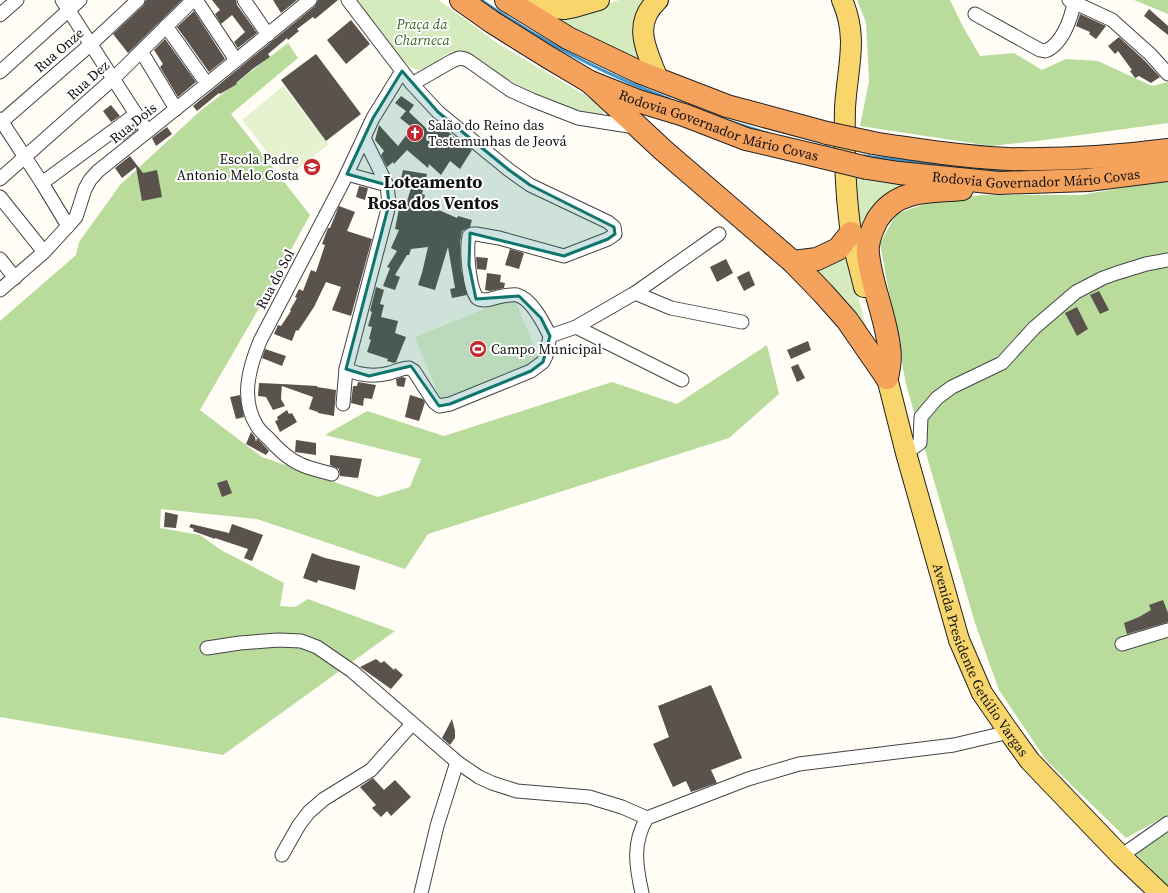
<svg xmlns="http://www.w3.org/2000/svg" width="1168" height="893" font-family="'Source Serif 4',serif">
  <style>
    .green { fill: #d5ebbd }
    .forest { fill: #b9dc9c }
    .pitch { fill: #e6f2cf }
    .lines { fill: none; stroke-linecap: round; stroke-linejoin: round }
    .stream { stroke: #3f96cf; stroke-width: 3 }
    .building { fill: #5a524d }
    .street-casing { stroke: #444; stroke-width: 15 }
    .primary-casing { stroke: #222; stroke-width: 22 }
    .highway-casing { stroke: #222; stroke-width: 24 }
    .street { stroke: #fff; stroke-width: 13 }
    .primary { stroke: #f9d66b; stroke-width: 20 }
    .highway { stroke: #f5a25d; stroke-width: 22 }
    .highway-bridge-casing { stroke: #222; stroke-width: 24; stroke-linecap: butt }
    .highway-bridge { stroke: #f5a25d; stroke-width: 22 }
    .marked { fill: #0f766e; fill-opacity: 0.2; stroke: #0f766e; stroke-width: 3; stroke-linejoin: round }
    .labels { text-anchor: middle; stroke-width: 4; stroke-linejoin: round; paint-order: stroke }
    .park-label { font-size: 14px; font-style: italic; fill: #2f6b1f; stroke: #fff }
    .street-label { font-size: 14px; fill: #111; stroke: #fff }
    .poi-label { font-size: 14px; fill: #111; stroke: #fff; text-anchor: start }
    .district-label { font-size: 18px; font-weight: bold; fill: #111; stroke: #fff }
  </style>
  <rect width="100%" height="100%" fill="#fffdf5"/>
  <g class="green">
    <path d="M356 0H439L497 43 593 100 603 109V113L599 116 580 113 549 103 459 52C446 49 441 61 430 67 426 69 420 70 416 69 401 66 366 13 356 0Z"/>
    <polygon points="619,0 647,0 650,71 544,15 580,13"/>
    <polygon points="856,176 940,187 907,192 863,253"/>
    <polygon points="846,249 870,343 809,267"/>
  </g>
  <g class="forest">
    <polygon points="857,0 950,0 962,25 980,56 1014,53 1042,70 1066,59 1098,61 1152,86 1168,82 1168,123 1037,141 991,146 860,126 869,81 866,22"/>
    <polygon points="1134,0 1168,0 1168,14"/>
    <polygon points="288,43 298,58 231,114 310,215 258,310 200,410 262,457 378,497 410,487 421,459 325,435 367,411 444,436 612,382 677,404 767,345 779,394 729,438 428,534 405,569 257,519 161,509 160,528 200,535 221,550 284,583 280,606 295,607 308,599 395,631 223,755 0,717 0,321 76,255 79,242 120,185 199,112"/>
    <polygon points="1168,180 1168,815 1126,838 1046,760 999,690 975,623 906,384 880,244 896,214 928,203 981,195 1081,195"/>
    <polygon points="1168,831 1168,886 1136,854"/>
  </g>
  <g class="pitch">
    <polygon points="283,86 329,144 287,177 242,120"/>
    <polygon points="514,297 540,361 441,401 415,337"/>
  </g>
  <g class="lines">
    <g class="stream">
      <path d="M481 0C538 39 604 74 669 99"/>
      <polyline points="731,122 767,133"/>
      <polyline points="864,156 976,169 1011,170"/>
      <polyline points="1017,170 1047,171"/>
    </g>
  </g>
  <g class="building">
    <polygon points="146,0 182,0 128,53 113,34 143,6"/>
    <polygon points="212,0 236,0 237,5 257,33 238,48 234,42 245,32 232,15 221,24 215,14 220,10"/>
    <polygon points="273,0 297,0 281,13"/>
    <polygon points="318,0 338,0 315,19 313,17 297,29 299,31 288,40 287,38 268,54 270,57 254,68 236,83 237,84 220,94 219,93 197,111 193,106 315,6"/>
    <polygon points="1149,9 1168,26 1168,35 1144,16"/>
    <polygon points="194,11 225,59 209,72 177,27"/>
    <polygon points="1080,14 1106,26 1096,39 1089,34 1090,32 1076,26"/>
    <polygon points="351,20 370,44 346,64 327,40"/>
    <polygon points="1119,37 1144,60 1160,77 1151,83 1139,76 1135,78 1130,71 1132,70 1118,51 1115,54 1108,46"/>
    <polygon points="165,39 196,82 178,97 160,67 163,64 154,50"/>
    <polygon points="316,54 361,114 326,141 281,80"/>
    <polygon points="401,96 414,105 409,112 428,130 435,122 472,150 460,169 450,161 441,175 429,164 428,168 407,150 394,164 393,162 387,167 381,155 384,151 375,140 379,125 398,146 411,129 409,128 410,126 400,118 406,111 395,103"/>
    <polygon points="111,105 120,116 111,122 103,111"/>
    <polygon points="134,125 137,130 123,141 119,136"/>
    <polygon points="167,127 172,134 156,146 152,138"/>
    <polygon points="130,156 143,173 157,170 162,197 142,201 136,167 122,178 115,168"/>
    <polygon points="403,170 427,174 422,194 425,195 423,203 457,218 458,216 472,220 470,227 462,231 460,242 461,269 467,295 452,298 450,289 455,288 448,247 435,290 418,285 422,273 428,247 411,249 409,255 407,255 395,275 400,277 395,290 383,286 390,268 387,267 397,251 391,248 399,230 395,229 399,209 404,211 412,185 402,185 402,179 401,179"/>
    <polygon points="359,186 368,188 365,200 356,197"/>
    <polygon points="339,206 355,212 347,231 372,239 351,316 332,310 341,287 326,282 314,307 298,331 296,330 292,341 274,334 278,325 281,326 291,311 290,310 297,298 295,297 299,289 303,291 311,270 316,272 325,245 322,244 328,228 330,228"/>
    <polygon points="510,249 524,253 519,269 505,265"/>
    <polygon points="476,257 488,258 486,270 477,269"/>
    <polygon points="726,259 733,273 717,282 710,267"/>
    <polygon points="749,271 755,285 744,291 737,277"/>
    <polygon points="487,273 501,275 500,282 505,283 504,288 490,291 485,290"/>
    <polygon points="376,287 384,290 380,304 384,305 381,317 398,321 395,333 406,337 396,362 394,363 387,361 388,359 367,352 371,340 369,339 372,327 368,326 372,312 370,311"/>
    <polygon points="1099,291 1109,310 1100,314 1090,295"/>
    <polygon points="1077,307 1088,329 1077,336 1065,313"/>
    <polygon points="808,341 811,350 791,359 787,350"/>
    <polygon points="265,349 286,356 282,366 262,358"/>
    <polygon points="798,364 805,378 797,382 791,367"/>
    <polygon points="402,377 406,378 404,387 397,386 396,379"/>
    <polygon points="358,382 376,385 372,399 364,398 363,406 351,403 353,386 357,386"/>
    <polygon points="259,383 282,384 281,399 285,406 273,410 266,397 258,396"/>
    <polygon points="282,384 317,386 317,387 336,390 334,416 318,413 318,412 309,409 313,397 282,386"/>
    <polygon points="240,395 244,417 236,419 230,397"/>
    <polygon points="410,395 423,399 425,402 419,421 405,417"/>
    <polygon points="287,410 289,414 292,413 297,422 280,432 275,421 278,420 277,417"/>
    <polygon points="251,432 255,437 256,442 257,438 269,451 266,455 246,444"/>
    <polygon points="296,440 316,443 316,455 295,452"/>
    <polygon points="330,455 362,459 358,478 340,476 339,469 330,465"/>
    <polygon points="227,480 232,493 222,497 217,483"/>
    <polygon points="165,512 178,515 176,528 164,527"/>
    <polygon points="191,524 229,533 232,524 263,535 252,561 244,558 248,549 215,538 215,539 193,531 194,529 189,527"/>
    <polygon points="312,553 325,558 360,566 355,590 318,580 317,583 303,578"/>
    <polygon points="1163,600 1168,613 1168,622 1127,634 1124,623 1139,617 1151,610 1149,605"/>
    <polygon points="376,659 381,663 384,661 394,670 395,668 403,675 391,689 360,667"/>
    <polygon points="711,685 742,758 711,770 717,783 691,792 686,781 673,787 653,744 669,737 658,706"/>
    <polygon points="452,719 455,731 455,738 450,745 442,738"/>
    <polygon points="373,778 384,790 395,780 411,797 391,816 387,811 381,817 372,808 376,805 360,787"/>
  </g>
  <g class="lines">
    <defs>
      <g id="street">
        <polyline points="62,0 147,131"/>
        <polyline points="196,0 236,60"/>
        <polyline points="244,0 268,35"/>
        <path d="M348 0 412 84 438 112 509 170 530 185 608 222 614 227 615 234 608 239 564 256 499 238 476 234H472L469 236C466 250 469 287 477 298 483 302 491 299 498 297 504 296 511 294 517 295 532 299 544 324 550 336"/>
        <polyline points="1069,0 1112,20 1150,54 1168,74"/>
        <path d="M975 14 1040 50 1045 51C1062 45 1071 19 1074 3"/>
        <polyline points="0,15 17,0"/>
        <polyline points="166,26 207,84"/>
        <polyline points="141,51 176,109"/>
        <polyline points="0,72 80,0"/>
        <polyline points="412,84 452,61 459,58 465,59 469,61 510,90 532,100 578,118 635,127"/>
        <polyline points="0,119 42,183 68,226"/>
        <polyline points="0,123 91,44 138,0"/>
        <path d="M364 138 387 185 389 204 387 213 346 369C361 376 374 377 390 373 396 371 403 368 409 368L414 371 434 402 439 406 450 404 531 371 543 362 546 356 550 336 576 327 635 293 719 234"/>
        <polyline points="347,174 387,185"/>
        <polyline points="0,179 114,78 193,0"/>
        <polyline points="42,183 136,114"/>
        <polyline points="0,197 44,252"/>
        <polyline points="0,259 15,278"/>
        <polyline points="0,290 44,252 68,226 76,217 85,189 90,180 98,171 207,84 310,0"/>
        <polyline points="635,293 671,308 742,322"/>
        <polyline points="576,327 682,380"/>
        <polyline points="343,404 346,369"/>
        <polyline points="906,453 920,443 921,417 937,398 952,387 1002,363 1034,328 1076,292 1103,278 1117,273 1146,264 1168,260"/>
        <path d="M332 474C322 471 310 469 300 464 288 459 278 449 269 439 265 435 260 431 257 426 240 399 249 368 260 341L343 182 373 118 402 71"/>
        <polyline points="1122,644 1168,630"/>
        <polyline points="207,648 240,643 278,640 301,641 317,647 352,671 457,762 479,777 492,783 517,791 589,797 622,807 647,818"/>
        <polyline points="282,855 299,825 309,812 324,799 371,770 412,724"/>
        <polyline points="1121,856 1168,823"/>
        <polyline points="421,893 437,826 457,762"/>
        <path d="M642 893C636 866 632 843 647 818L748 779 799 764 954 745 1009 732"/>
      </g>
      <g id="primary">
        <path d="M842 0C859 38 847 69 845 108 844 150 845 192 851 233 854 251 860 269 864 287"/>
        <polyline points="513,5 565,9 575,7 599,0"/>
        <path d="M658 79C647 51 631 24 658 0"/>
        <path id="s1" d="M883 362 906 453 959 640 982 693 1009 732 1030 761 1121 856 1160 893"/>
      </g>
      <g id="highway">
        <path id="s2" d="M461 0 492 22 548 57 590 82 638 101 684 115 746 139 822 157"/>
        <polyline points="506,0 568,38 639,72 727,106 827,133"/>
        <polyline points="590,82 663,150 793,262 823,293 847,320 887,378"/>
        <path d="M873 143C918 150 964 157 1009 159 1062 160 1115 157 1168 150"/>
        <path id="s3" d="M867 168 899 173 999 183 1088 180 1168 170"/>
        <polyline points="793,262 817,259 838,249 851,233"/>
        <path d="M887 378C889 368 891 358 889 347 886 320 875 294 870 267 869 260 867 253 868 246 869 237 873 228 877 220 885 207 896 199 910 195 926 190 945 191 962 189"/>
      </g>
    </defs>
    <use href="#street" class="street-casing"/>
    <use href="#primary" class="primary-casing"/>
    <use href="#highway" class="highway-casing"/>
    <use href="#street" class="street"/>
    <use href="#primary" class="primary"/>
    <use href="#highway" class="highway"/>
    <defs>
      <g id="highway-bridge">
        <polyline points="827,133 873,143"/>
        <polyline points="822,157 867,168"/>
      </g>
    </defs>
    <use href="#highway-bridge" class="highway-bridge-casing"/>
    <use href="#highway-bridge" class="highway-bridge"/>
  </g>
  <path class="marked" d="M402 71 438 112 509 170 530 185 614 227 615 234 608 239 564 256 470 233 469 265 476 299 519 296 541 318 550 336 543 362 531 371 450 404 439 406 411 366 369 376 346 369 389 204 387 185 347 174 373 118Z"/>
  <defs>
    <symbol id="church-disc" viewBox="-11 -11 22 22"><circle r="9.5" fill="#c4262e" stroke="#fff"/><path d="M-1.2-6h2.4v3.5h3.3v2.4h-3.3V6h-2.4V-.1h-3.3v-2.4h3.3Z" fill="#fff"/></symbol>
    <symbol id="school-disc" viewBox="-11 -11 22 22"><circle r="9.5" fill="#c4262e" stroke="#fff"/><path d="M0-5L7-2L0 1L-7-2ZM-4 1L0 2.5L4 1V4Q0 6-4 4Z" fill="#fff"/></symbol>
    <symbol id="stadium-disc" viewBox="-11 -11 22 22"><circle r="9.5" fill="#c4262e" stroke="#fff"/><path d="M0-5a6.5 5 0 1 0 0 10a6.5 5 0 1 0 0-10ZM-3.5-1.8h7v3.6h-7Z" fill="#fff"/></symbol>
  </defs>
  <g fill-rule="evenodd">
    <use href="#church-disc" x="405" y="123" width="20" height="20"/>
    <use href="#school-disc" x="302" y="157" width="20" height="20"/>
    <use href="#stadium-disc" x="468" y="339" width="20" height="20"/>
  </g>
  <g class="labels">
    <g class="park-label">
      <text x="422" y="29">Praça da<tspan x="422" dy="16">Charneca</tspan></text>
    </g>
    <g class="street-label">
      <text transform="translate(59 50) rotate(-41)" y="5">Rua Onze</text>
      <text transform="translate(88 80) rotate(-42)" y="5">Rua Dez</text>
      <text transform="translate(133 123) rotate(-39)" y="5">Rua Dois</text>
      <text dy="5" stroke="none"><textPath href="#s2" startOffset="289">Rodovia Governador Mário Covas</textPath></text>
      <text dy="5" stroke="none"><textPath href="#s3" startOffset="170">Rodovia Governador Mário Covas</textPath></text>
      <text transform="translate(275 279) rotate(-62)" y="5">Rua do Sol</text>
      <text dy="5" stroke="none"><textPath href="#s1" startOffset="315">Avenida Presidente Getúlio Vargas</textPath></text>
    </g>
    <g class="poi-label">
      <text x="428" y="130">Salão do Reino das<tspan x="428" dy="16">Testemunhas de Jeová</tspan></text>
      <text x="299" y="164" text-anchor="end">Escola Padre<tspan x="299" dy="16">Antonio Melo Costa</tspan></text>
      <text x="491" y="354">Campo Municipal</text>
    </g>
    <g class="district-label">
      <text x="433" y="188">Loteamento<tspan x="433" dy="21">Rosa dos Ventos</tspan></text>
    </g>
  </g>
</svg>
